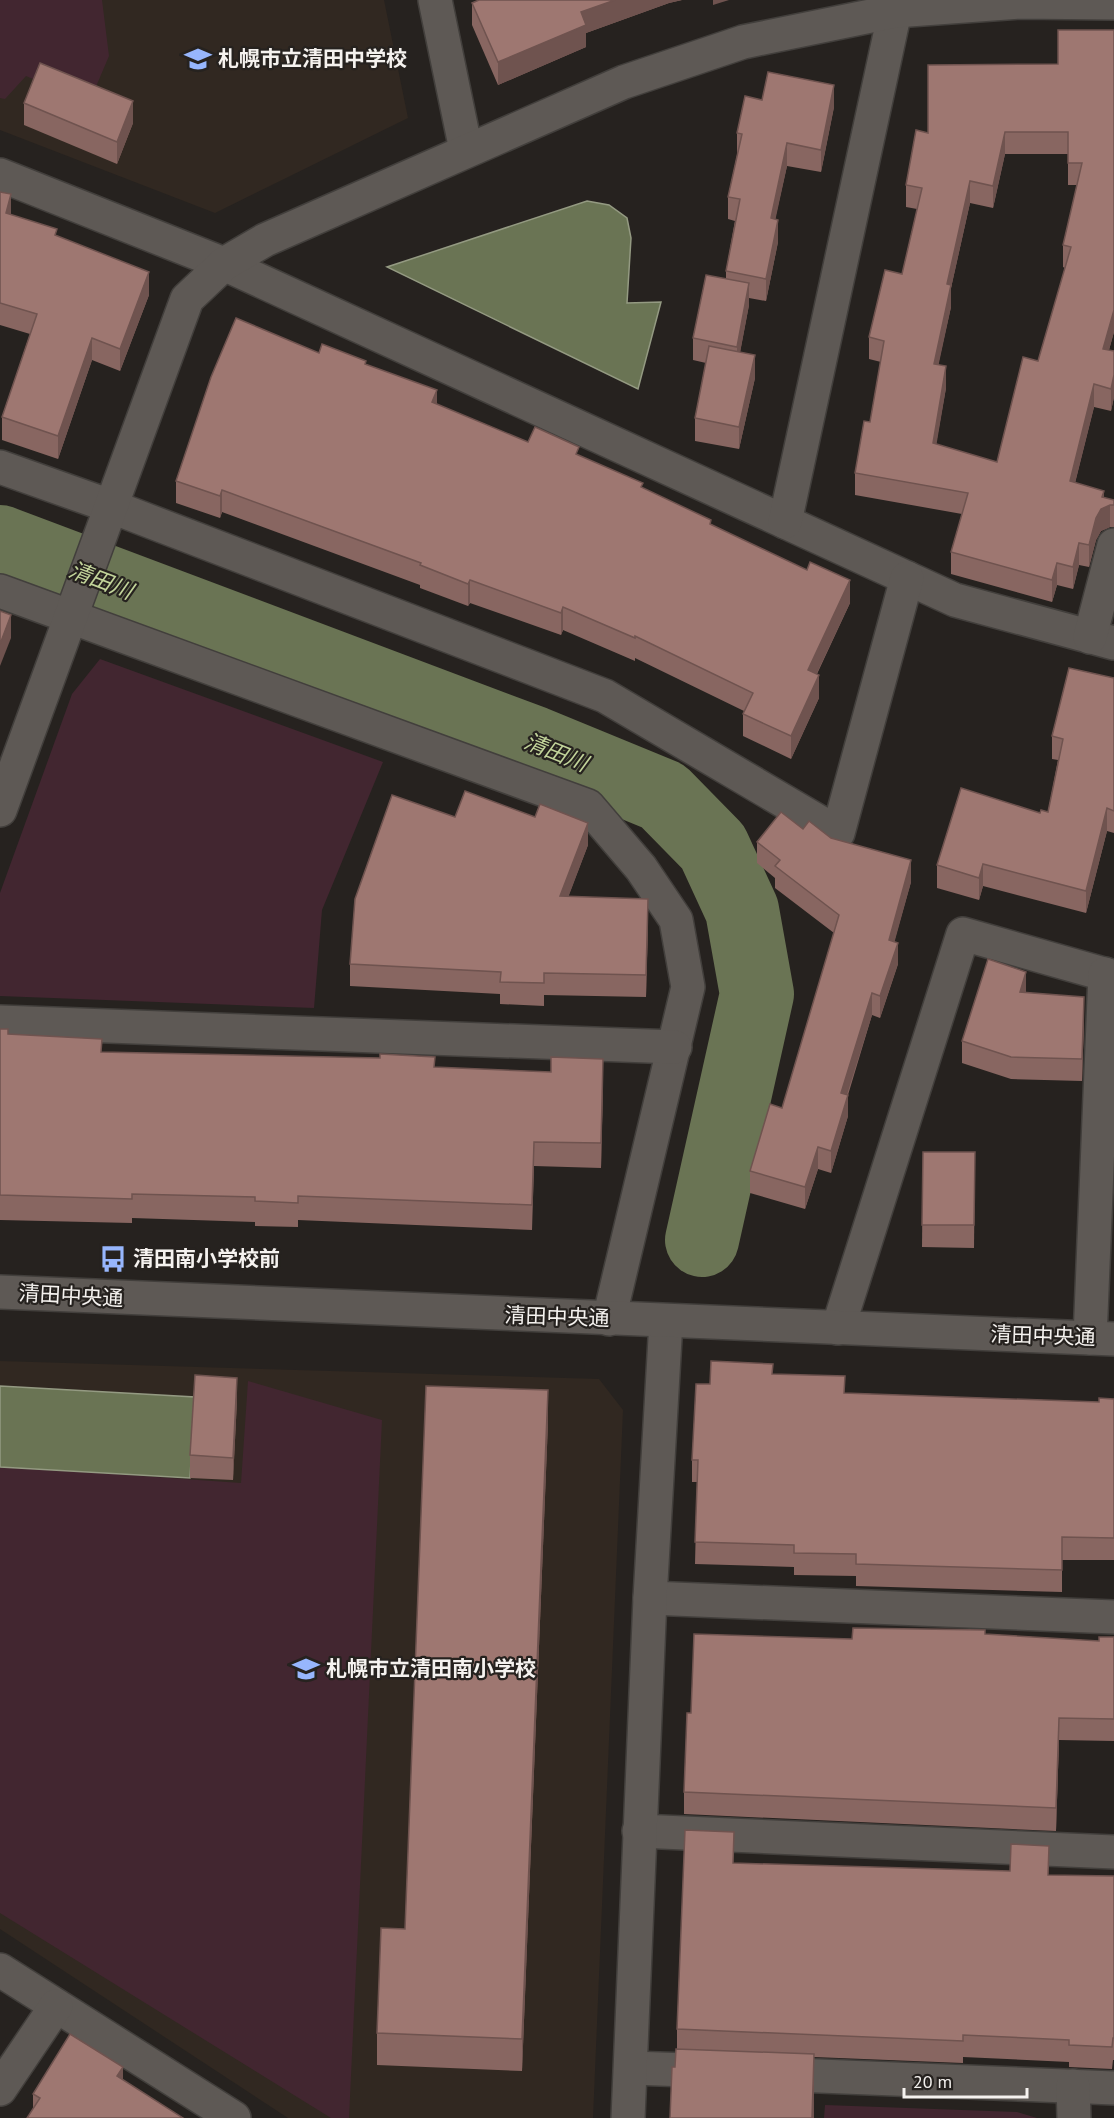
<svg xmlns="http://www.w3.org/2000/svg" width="1114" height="2118" font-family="'PT Sans','Noto Sans JP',sans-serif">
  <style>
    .built { fill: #312821 }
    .green { fill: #422630 }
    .water { fill: #6a7454; stroke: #949a82; stroke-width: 1.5 }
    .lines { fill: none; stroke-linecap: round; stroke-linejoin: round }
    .river { stroke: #6a7454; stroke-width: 74 }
    .minor-casing { stroke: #423f3c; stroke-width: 36 }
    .tertiary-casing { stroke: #423f3c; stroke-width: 36 }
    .minor { stroke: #5e5955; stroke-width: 33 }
    .tertiary { stroke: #5e5955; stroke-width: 33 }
    .wall { fill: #886661; fill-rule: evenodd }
    .shaded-wall { fill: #6f534f }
    .building { fill: #9e7771; stroke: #6f534f; stroke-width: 1.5; fill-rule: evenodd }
    .labels { text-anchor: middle; stroke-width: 4.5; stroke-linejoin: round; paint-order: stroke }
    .poi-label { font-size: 21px; font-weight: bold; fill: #f5f2ef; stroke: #26221f; text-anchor: start }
    .street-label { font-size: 21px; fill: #f5f2ef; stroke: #26221f }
    .water-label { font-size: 22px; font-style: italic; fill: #c2d49a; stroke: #26221f }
  </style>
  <rect width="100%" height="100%" fill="#26221f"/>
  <g class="built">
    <polygon points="0,0 384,0 408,118 215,213 0,130"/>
    <polygon points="0,1361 599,1379 623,1410 593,2118 288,2118 0,1929"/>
  </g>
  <g class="green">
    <polygon points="0,0 102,0 109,56 89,103 26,76 5,99 0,98"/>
    <polygon points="100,659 383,762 322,910 314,1008 0,996 0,893 72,694"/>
    <polygon points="248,1381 382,1420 349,2118 331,2118 0,1913 0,1466 241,1483"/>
    <polygon points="825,2105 1017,2112 1037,2118 824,2118"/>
  </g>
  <g class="water">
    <polygon points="587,201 609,205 627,218 631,238 627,303 661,302 638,389 387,267"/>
    <polygon points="0,1386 195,1397 190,1478 0,1467"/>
  </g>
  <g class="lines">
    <polyline class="river" points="0,542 534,743 663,796 713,847 742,910 757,994 702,1240"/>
    <defs>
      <g id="minor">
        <polyline points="435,0 466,150"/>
        <polyline points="224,264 955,600 1114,643"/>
        <polyline points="0,467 110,506 605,696 838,833 907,578"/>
        <polyline points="785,522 895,11"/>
        <polyline points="0,591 588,806 641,868 676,920 688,987 609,1319"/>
        <polyline points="1090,637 1114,545"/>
        <polyline points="0,1022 675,1047"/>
        <polyline points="838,1328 963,934 1114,977"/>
        <polyline points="1090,1338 1105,974"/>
        <polyline points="650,1598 1114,1617"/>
        <polyline points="639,1831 1114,1852"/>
        <polyline points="0,1970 234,2118"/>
        <polyline points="631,2068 716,2071"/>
        <polyline points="770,2074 1114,2088"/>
        <polyline points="1073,2086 1074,2118"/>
        <polyline points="0,2089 56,2006"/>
        <polyline points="628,2118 650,1598 666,1321"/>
      </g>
      <g id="tertiary">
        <polyline points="0,175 224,264"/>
        <polyline points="0,810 187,299 224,264 265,240 624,82 743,42 895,11 1020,2 1114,3"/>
        <polyline points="0,1292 1114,1339"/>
      </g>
    </defs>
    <use href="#minor" class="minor-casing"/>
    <use href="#tertiary" class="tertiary-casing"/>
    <use href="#minor" class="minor"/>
    <use href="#tertiary" class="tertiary"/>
  </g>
  <g class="wall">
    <polygon points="479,0 682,0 669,3 586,33 586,47 498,85 472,25 472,3"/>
    <path d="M1114 30V332L1109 350 1114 351V397L1111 411 1094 407 1075 483 1104 498 1114 500V527H1110L1101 531 1096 540 1089 567 1079 565 1073 589 1057 585 1052 602 951 574V552L962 514 855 495V473L870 422 881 362 869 359V337L902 274 917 209 906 207V185L928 133 1058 64ZM1005 154H1068V185H1077L1063 245V267L1065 268 1038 361 997 462 936 444 946 388 938 365 951 307V288L970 203 993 208Z"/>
    <polygon points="762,100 834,107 821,172 787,166 775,219 778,242 766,301 749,298 749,305 740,352 755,378 739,449 695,441 695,418 706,363 693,360 693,338 726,278 726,271 735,221 728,219 728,197 737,155 737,133"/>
    <polygon points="24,103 133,123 117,164 24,125"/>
    <polygon points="0,192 11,215 57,236 149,295 120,371 92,360 58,459 2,440 2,417 30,334 0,325"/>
    <polygon points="319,353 366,364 437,404 528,442 579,456 643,488 711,524 850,603 817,674 819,698 791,759 743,736 743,714 744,711 635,658 635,661 563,630 561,635 470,603 468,606 420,588 420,585 222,512 220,518 176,503 176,481"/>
    <polygon points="1114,678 1114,833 1107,831 1086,913 983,886 979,900 937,888 937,865 1040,813 1048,812 1058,760 1052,759 1052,736"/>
    <polygon points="455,817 588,845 568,897 648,921 646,997 544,995 544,1006 500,1004 500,994 350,986 350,964"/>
    <polygon points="803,829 831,838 911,882 894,942 898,964 880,1018 872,1015 848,1095 848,1116 831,1173 818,1169 805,1209 750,1193 750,1171 782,1108 834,933 775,888 775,878 757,863 757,842"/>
    <polygon points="1084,1019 1082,1081 1011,1079 962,1063 962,1041"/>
    <polygon points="0,1029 8,1034 102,1052 435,1067 603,1083 601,1168 534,1166 532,1230 298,1220 298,1227 255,1226 255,1222 132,1218 132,1223 0,1220"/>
    <polygon points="923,1152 975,1152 974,1248 922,1247"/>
    <polygon points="773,1374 845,1393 1099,1402 1114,1399 1114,1560 1062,1560 1062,1592 856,1586 856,1576 794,1575 794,1567 695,1564 697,1482 692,1482 692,1460"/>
    <polygon points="237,1400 233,1480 190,1478 190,1455"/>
    <polygon points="548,1422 522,2071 377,2065 377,2033 405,1929"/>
    <polygon points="985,1634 1099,1641 1114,1637 1114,1741 1059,1740 1056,1831 684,1814 684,1792 691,1713 852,1639"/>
    <polygon points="734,1863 1049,1875 1114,1876 1114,2060 1113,2060 1112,2069 1069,2067 1069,2062 963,2057 963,2063 814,2057 814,2118 670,2118 677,2049 677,2029"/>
    <polygon points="123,2067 33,2109 33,2094"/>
  </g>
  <g class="shaded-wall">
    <polygon points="615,0 682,0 669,3 586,33 586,47 498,85 498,62 581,12"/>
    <polygon points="713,0 729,0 713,5"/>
    <polygon points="834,85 834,107 821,172 821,150"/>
    <polygon points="133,101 133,123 117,164 117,142"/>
    <polygon points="1005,132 1005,154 993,208 993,186"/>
    <polygon points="787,143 787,166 771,240 771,218"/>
    <polygon points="970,181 970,203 951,288 951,307 934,386 934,364 947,284"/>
    <polygon points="11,194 11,217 6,213"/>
    <polygon points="778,220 778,242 766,301 766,279"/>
    <polygon points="149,272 149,295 120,371 120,349"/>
    <polygon points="749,283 749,305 737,369 737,347"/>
    <polygon points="1114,310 1114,332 1103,371 1103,349"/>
    <polygon points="92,338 92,360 58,459 58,436"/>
    <polygon points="755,355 755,378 739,449 739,427"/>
    <polygon points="946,366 946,388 933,465 933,443"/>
    <polygon points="1114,375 1114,397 1111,411 1111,389"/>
    <polygon points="1094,384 1094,407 1070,503 1070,481"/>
    <polygon points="437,390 437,412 432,402"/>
    <polygon points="222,490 222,512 220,518 220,496"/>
    <polygon points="1104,491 1104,508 1110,505 1110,527 1101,531 1096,540 1089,567 1089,545"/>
    <polygon points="1079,543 1079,565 1073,589 1073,567"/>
    <polygon points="1057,563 1057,585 1052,602 1052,580"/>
    <polygon points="470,580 470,603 468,606 468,584"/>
    <polygon points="850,580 850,603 808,692 808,670"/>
    <polygon points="563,607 563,630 561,635 561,613"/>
    <polygon points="11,615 11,638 0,666 0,644"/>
    <polygon points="819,675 819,698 791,759 791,736"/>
    <polygon points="1107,808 1107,831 1086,913 1086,891"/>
    <polygon points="588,823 588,845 560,919 560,896"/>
    <polygon points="911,860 911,882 889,962 889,940"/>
    <polygon points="983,864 983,886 979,900 979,878"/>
    <polygon points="648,899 648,921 646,997 646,975"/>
    <polygon points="898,943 898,964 880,1018 880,996"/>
    <polygon points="1026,972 1026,994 1020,992"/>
    <polygon points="872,993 872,1015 841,1114 841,1093"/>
    <polygon points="1084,997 1084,1019 1082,1081 1082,1059"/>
    <polygon points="603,1059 603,1083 601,1168 601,1143"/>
    <polygon points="848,1095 848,1116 831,1173 831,1151"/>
    <polygon points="818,1147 818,1169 805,1209 805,1187"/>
    <polygon points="237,1378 237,1400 233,1480 233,1458"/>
    <polygon points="548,1390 548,1422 522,2071 522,2039"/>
    <polygon points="1059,1718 1059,1740 1056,1831 1056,1808"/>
    <polygon points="814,2054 814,2118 812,2118"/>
    <polygon points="123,2067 123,2089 117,2076"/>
  </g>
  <g class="building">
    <polygon points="479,0 615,0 581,12 586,25 498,62 472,3"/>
    <path d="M1058 30H1114V310L1103 349 1114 351V375L1111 389 1094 384 1070 481 1104 491 1102 497 1114 500V505H1110L1101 509 1096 518 1089 545 1079 543 1073 567 1057 563 1052 580 951 552 968 493 855 473 864 421 870 422 884 341 869 337 885 270 902 274 922 188 906 185 916 130 928 133V65L1058 64ZM1005 132H1068V163H1082L1063 245 1071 247 1038 361 1023 357 997 462 933 443 946 366 934 364 951 285 947 284 970 181 993 186Z"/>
    <polygon points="40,63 133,101 117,142 24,103"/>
    <polygon points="768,72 834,85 821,150 787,143 771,218 778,220 766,279 726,271 740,199 728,197 742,134 737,133 745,96 762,100"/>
    <polygon points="0,192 11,194 6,213 57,229 55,235 149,272 120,349 92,338 58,436 2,417 37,314 0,303"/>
    <polygon points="706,275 749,283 737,347 693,338"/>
    <polygon points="236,318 319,353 322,344 366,361 365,364 437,390 432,402 528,442 535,427 579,447 576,454 643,483 641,487 711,520 710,524 807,570 810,562 850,580 808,670 819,675 791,736 743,714 753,693 635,636 635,638 563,607 561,613 470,580 468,584 420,565 421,563 222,490 220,496 176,481 211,377"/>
    <polygon points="709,346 755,355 739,427 695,418"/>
    <polygon points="0,611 11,615 0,644"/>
    <polygon points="1069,668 1114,678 1114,811 1107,808 1086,891 983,864 979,878 937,865 961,788 1040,813 1041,810 1048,812 1063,739 1052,736"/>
    <polygon points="465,791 535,817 540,804 588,823 560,896 648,899 646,975 544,973 544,983 500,982 501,972 350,964 355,899 392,795 455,817"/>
    <polygon points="781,812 803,829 809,821 831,838 911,860 889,940 898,943 880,996 872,993 841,1093 848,1095 831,1151 818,1147 805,1187 750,1171 770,1104 782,1108 839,915 775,866 780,860 757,842"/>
    <polygon points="988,959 1026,972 1020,992 1084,997 1082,1059 1011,1057 962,1041"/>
    <polygon points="0,1029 8,1029 8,1034 102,1039 101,1052 380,1058 380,1054 435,1057 434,1067 551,1072 551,1057 603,1059 601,1143 534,1142 532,1205 298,1196 298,1203 255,1201 255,1197 132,1194 132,1199 0,1195"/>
    <polygon points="923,1152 975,1152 974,1225 922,1225"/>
    <polygon points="711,1361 773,1364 772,1374 845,1376 844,1393 1099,1402 1099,1398 1114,1399 1114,1538 1062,1537 1062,1570 856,1564 856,1554 794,1553 794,1545 695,1542 698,1460 692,1460 696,1384 710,1384"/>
    <polygon points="195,1375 237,1378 233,1458 190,1455"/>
    <polygon points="426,1386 548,1390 522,2039 377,2033 381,1928 405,1929"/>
    <polygon points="853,1628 985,1630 985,1634 1099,1641 1099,1637 1114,1637 1114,1719 1059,1718 1056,1808 684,1792 687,1713 691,1713 694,1634 852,1639"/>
    <polygon points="685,1830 734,1832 733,1863 1010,1871 1011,1844 1049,1846 1048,1875 1114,1876 1114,2038 1113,2038 1112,2047 1069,2045 1069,2040 963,2035 963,2041 677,2029"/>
    <polygon points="70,2034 123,2067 117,2076 183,2118 27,2118 40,2098 33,2094"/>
    <polygon points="676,2049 814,2054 812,2118 670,2118 672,2067 675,2067"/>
  </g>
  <defs>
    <symbol id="school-bare" viewBox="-9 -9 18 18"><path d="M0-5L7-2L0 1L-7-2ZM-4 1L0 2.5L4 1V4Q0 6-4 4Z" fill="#97b6fd" stroke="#26221f" stroke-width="2.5" paint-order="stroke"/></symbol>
    <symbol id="bus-bare" viewBox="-9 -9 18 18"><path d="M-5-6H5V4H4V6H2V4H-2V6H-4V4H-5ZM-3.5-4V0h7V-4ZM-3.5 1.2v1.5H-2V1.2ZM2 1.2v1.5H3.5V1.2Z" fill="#97b6fd" stroke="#26221f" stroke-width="2.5" paint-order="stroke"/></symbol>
  </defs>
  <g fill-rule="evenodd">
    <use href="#school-bare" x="179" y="40" width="38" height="38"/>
    <use href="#bus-bare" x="94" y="1240" width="38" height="38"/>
    <use href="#school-bare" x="287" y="1650" width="38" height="38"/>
  </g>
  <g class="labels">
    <g class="poi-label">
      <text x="218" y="66">札幌市立清田中学校</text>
      <text x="133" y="1266">清田南小学校前</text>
      <text x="326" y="1676">札幌市立清田南小学校</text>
    </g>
    <g class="street-label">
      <text transform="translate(71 1296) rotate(3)" y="7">清田中央通</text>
      <text transform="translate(557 1317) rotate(2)" y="7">清田中央通</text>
      <text transform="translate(1043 1336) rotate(2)" y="7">清田中央通</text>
    </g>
    <g class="water-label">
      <text transform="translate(101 580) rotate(21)" y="8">清田川</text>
      <text transform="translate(556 752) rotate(22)" y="8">清田川</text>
    </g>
  </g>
  <path d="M904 2088v9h123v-9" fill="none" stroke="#f5f2ef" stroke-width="3"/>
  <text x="913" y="2088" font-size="18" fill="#f5f2ef" stroke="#26221f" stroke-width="4.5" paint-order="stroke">20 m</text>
</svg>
